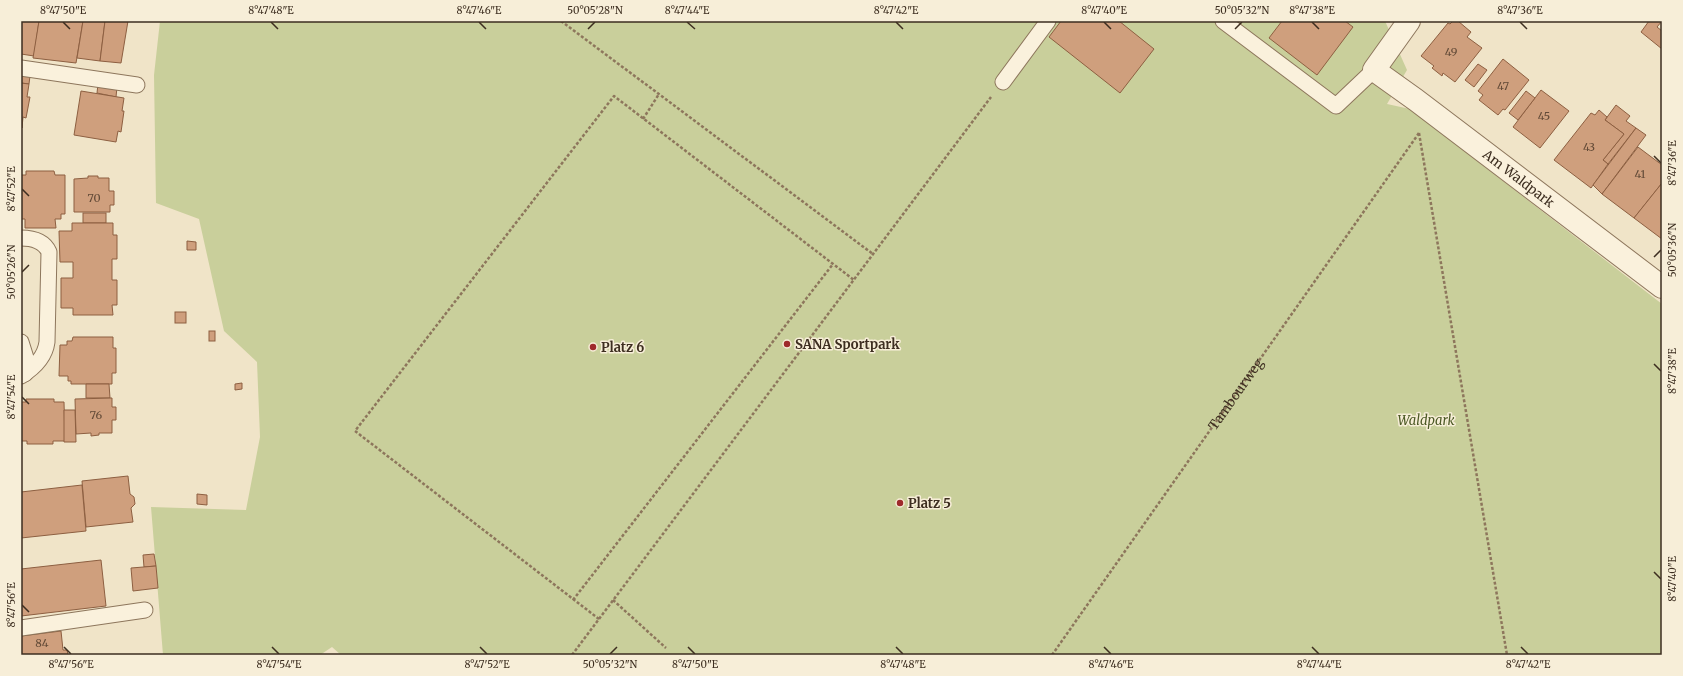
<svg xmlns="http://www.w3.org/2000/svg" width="1683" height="676" font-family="Merriweather,serif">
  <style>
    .green { fill: #c9cf9b }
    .building { fill: #cf9f7d; stroke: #8d5f41 }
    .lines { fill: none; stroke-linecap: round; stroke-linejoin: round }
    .lane-casing { stroke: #8d765c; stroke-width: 17 }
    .street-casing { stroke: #8d765c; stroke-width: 24 }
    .path { stroke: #8d765c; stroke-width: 2.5; stroke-dasharray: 3 2; stroke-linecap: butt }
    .lane { stroke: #faf1dc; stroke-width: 15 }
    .street { stroke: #faf1dc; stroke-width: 22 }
    .ticks { fill: none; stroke: #3d2e20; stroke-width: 1.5 }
    .poi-dot { fill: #9e2a2b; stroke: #f7eed8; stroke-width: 1.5 }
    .labels { text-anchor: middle; stroke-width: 3; stroke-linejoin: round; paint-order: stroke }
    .number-label { font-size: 11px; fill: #624a37 }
    .street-label { font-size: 13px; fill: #3d2e20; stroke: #f7eed8 }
    .poi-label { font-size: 13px; font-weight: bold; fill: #3d2e20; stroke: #f7eed8; text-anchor: start }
    .park-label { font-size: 13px; font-style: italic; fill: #4d5a26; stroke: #f7eed8 }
    .neatline { fill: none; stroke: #3d2e20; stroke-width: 1.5 }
    .ticks-label { font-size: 10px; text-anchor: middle; fill: #3d2e20 }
  </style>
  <rect width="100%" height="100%" fill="#f0e4c8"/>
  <polygon class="green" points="160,21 1385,21 1407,70 1387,104 1410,109 1662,304 1662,655 341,655 332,647 320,655 163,655 151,507 246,510 260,437 257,362 224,331 199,219 156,203 154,75"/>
  <g class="building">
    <polygon points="21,21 39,21 34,56 21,54"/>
    <polygon points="39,21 83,21 76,63 33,58"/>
    <polygon points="83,21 105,21 100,61 77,58"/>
    <polygon points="105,21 128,21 121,63 100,61"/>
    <polygon points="1061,21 1119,21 1154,49 1120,93 1049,37"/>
    <polygon points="1282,21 1345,21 1353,27 1317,75 1269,38"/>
    <polygon points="1453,21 1458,21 1471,32 1467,37 1482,48 1455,82 1443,73 1442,76 1432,68 1434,66 1421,56 1448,23 1450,24"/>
    <polygon points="1649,21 1662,21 1657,27 1662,31 1662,49 1641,32"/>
    <polygon points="1503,59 1529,80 1505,110 1503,109 1498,115 1479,100 1483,95 1478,91"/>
    <polygon points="1478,64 1487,70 1474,87 1465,80"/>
    <polygon points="21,75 30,76 29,84 21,83"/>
    <polygon points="21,83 29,84 27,97 30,97 26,118 23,117 22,128"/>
    <polygon points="98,84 117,87 116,97 97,93"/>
    <polygon points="1541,90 1569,111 1540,148 1513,127"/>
    <polygon points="81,91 124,98 122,111 124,111 121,132 118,131 116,142 74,135"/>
    <polygon points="1526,91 1535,98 1518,120 1509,113"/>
    <polygon points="1616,105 1630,116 1626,121 1636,128 1608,164 1603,160 1624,134 1605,120"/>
    <polygon points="1599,110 1607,117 1605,120 1624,134 1603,160 1608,164 1591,188 1554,160 1591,113 1595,115"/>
    <polygon points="1636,128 1646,135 1602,194 1593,185"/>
    <polygon points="1638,147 1662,165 1662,183 1634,218 1602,194"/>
    <polygon points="26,171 54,171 55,175 65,175 65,214 61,214 61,219 55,219 56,228 25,228 25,219 21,219 21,175 26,175"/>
    <polygon points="88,176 98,176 98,178 109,178 109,191 114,191 114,205 110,205 110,212 74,212 74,179 88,178"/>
    <polygon points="1662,183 1662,239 1634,218"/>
    <rect x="83" y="213" width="23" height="10"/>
    <polygon points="72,223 113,223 113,235 117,235 117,259 112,259 112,280 117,280 117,305 112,305 113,315 73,315 73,308 61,308 61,278 73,278 73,262 60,262 59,231 72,231"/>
    <polygon points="187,241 196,242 196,250 187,250"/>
    <rect x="175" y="312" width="11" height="11"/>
    <rect x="209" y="331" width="6" height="10"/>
    <polygon points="73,337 113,337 113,348 116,348 116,373 112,373 112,384 71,384 71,381 68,381 68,376 59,376 60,345 67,345 67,341 72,341"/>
    <polygon points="242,383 242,389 235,390 235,384"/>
    <polygon points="86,384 109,384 110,398 86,398"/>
    <polygon points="112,398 112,407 116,407 116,420 112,420 112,433 99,433 99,435 91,436 91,433 76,434 75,399"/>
    <polygon points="26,399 54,399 54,402 64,402 65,441 53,441 53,444 27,444 27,441 21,441 21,402 26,402"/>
    <polygon points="64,410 75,410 76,442 64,442"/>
    <polygon points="128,476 130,494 134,497 135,504 131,508 133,522 86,527 82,481"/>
    <polygon points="82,485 86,531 21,538 21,492"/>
    <polygon points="197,494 207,495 207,505 197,504"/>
    <polygon points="154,554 156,566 144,567 143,555"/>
    <polygon points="101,560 106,606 21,616 21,569"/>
    <polygon points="156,566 158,588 133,591 131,568"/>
    <polygon points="61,631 63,650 67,650 68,655 21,655 21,636"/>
  </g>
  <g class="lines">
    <defs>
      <g id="lane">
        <polyline points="1223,21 1336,106 1374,70"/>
        <polyline points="21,68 137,85"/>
        <polyline points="1003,82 1048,21"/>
        <path d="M21 238C33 238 44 241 49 252L47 342C45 357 34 368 21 376"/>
        <polyline points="21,342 26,358 25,374"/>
        <polyline points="21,628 145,610"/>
      </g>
      <g id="street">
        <path id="s2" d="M1409 21 1374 70 1416 100 1662 287"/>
      </g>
    </defs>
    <use href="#lane" class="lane-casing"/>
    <use href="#street" class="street-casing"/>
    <g class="path">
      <polyline points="561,21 873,254"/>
      <polyline points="643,119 659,94"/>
      <polyline points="1419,133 1507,655"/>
      <polyline points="573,600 833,264"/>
      <polyline points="613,600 666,648"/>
      <polyline points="599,619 355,431 614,96 854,280"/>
      <polyline points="572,655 991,97"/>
      <path id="s1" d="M1052 655 1419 133"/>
    </g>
    <use href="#lane" class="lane"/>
    <use href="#street" class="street"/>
  </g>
  <path class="ticks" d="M63 22 70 29M271 22 278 29M479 22 486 29M687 22 695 29M896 22 903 29M1104 22 1111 29M1312 22 1319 29M1520 22 1527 29M588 29 595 22M1235 29 1242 22M1654 156 1661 163M22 189 29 196M1654 257 1661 250M22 272 29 265M1654 364 1661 371M22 397 29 404M1654 572 1661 579M22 605 29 612M64 647 71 654M272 647 279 654M480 647 487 654M688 647 695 654M896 647 903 654M1104 647 1111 654M1312 647 1319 654M1521 647 1528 654M610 654 617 647"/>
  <g class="poi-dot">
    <circle cx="787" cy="344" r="4"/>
    <circle cx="593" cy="347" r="4"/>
    <circle cx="900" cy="503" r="4"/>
  </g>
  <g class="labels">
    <g class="number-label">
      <text x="1451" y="56">49</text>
      <text x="1503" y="90">47</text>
      <text x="1544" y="120">45</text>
      <text x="1589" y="151">43</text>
      <text x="1640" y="178">41</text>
      <text x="94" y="202">70</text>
      <text x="96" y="419">76</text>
      <text x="42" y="647">84</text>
    </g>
    <g class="street-label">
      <text dy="5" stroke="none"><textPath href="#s2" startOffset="241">Am Waldpark</textPath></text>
      <text dy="5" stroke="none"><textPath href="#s1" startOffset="319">Tambourweg</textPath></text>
    </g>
    <g class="poi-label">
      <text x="795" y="349">SANA Sportpark</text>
      <text x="601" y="352">Platz 6</text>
      <text x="908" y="508">Platz 5</text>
    </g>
    <g class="park-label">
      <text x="1426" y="425">Waldpark</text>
    </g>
  </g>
  <rect width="1683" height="676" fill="none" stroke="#f7eed8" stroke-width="44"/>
  <rect x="22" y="22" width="1639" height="632" class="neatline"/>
  <g class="ticks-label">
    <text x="63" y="14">8°47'50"E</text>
    <text x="271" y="14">8°47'48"E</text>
    <text x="479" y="14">8°47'46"E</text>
    <text x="595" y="14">50°05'28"N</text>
    <text x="687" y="14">8°47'44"E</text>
    <text x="896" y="14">8°47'42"E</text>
    <text x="1104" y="14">8°47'40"E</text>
    <text x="1242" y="14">50°05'32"N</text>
    <text x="1312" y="14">8°47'38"E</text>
    <text x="1520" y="14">8°47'36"E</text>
    <text transform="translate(1672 163) rotate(-90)" y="4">8°47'36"E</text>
    <text transform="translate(11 189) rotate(-90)" y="4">8°47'52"E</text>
    <text transform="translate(1672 250) rotate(-90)" y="4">50°05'36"N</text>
    <text transform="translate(11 272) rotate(-90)" y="4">50°05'26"N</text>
    <text transform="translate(1672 371) rotate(-90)" y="4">8°47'38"E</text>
    <text transform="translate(11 397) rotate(-90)" y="4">8°47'54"E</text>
    <text transform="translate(1672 579) rotate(-90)" y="4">8°47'40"E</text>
    <text transform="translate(11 605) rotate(-90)" y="4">8°47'56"E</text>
    <text x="71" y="668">8°47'56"E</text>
    <text x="279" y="668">8°47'54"E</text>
    <text x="487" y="668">8°47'52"E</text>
    <text x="610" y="668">50°05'32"N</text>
    <text x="695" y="668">8°47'50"E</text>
    <text x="903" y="668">8°47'48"E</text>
    <text x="1111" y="668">8°47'46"E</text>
    <text x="1319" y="668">8°47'44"E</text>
    <text x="1528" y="668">8°47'42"E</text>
  </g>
</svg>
